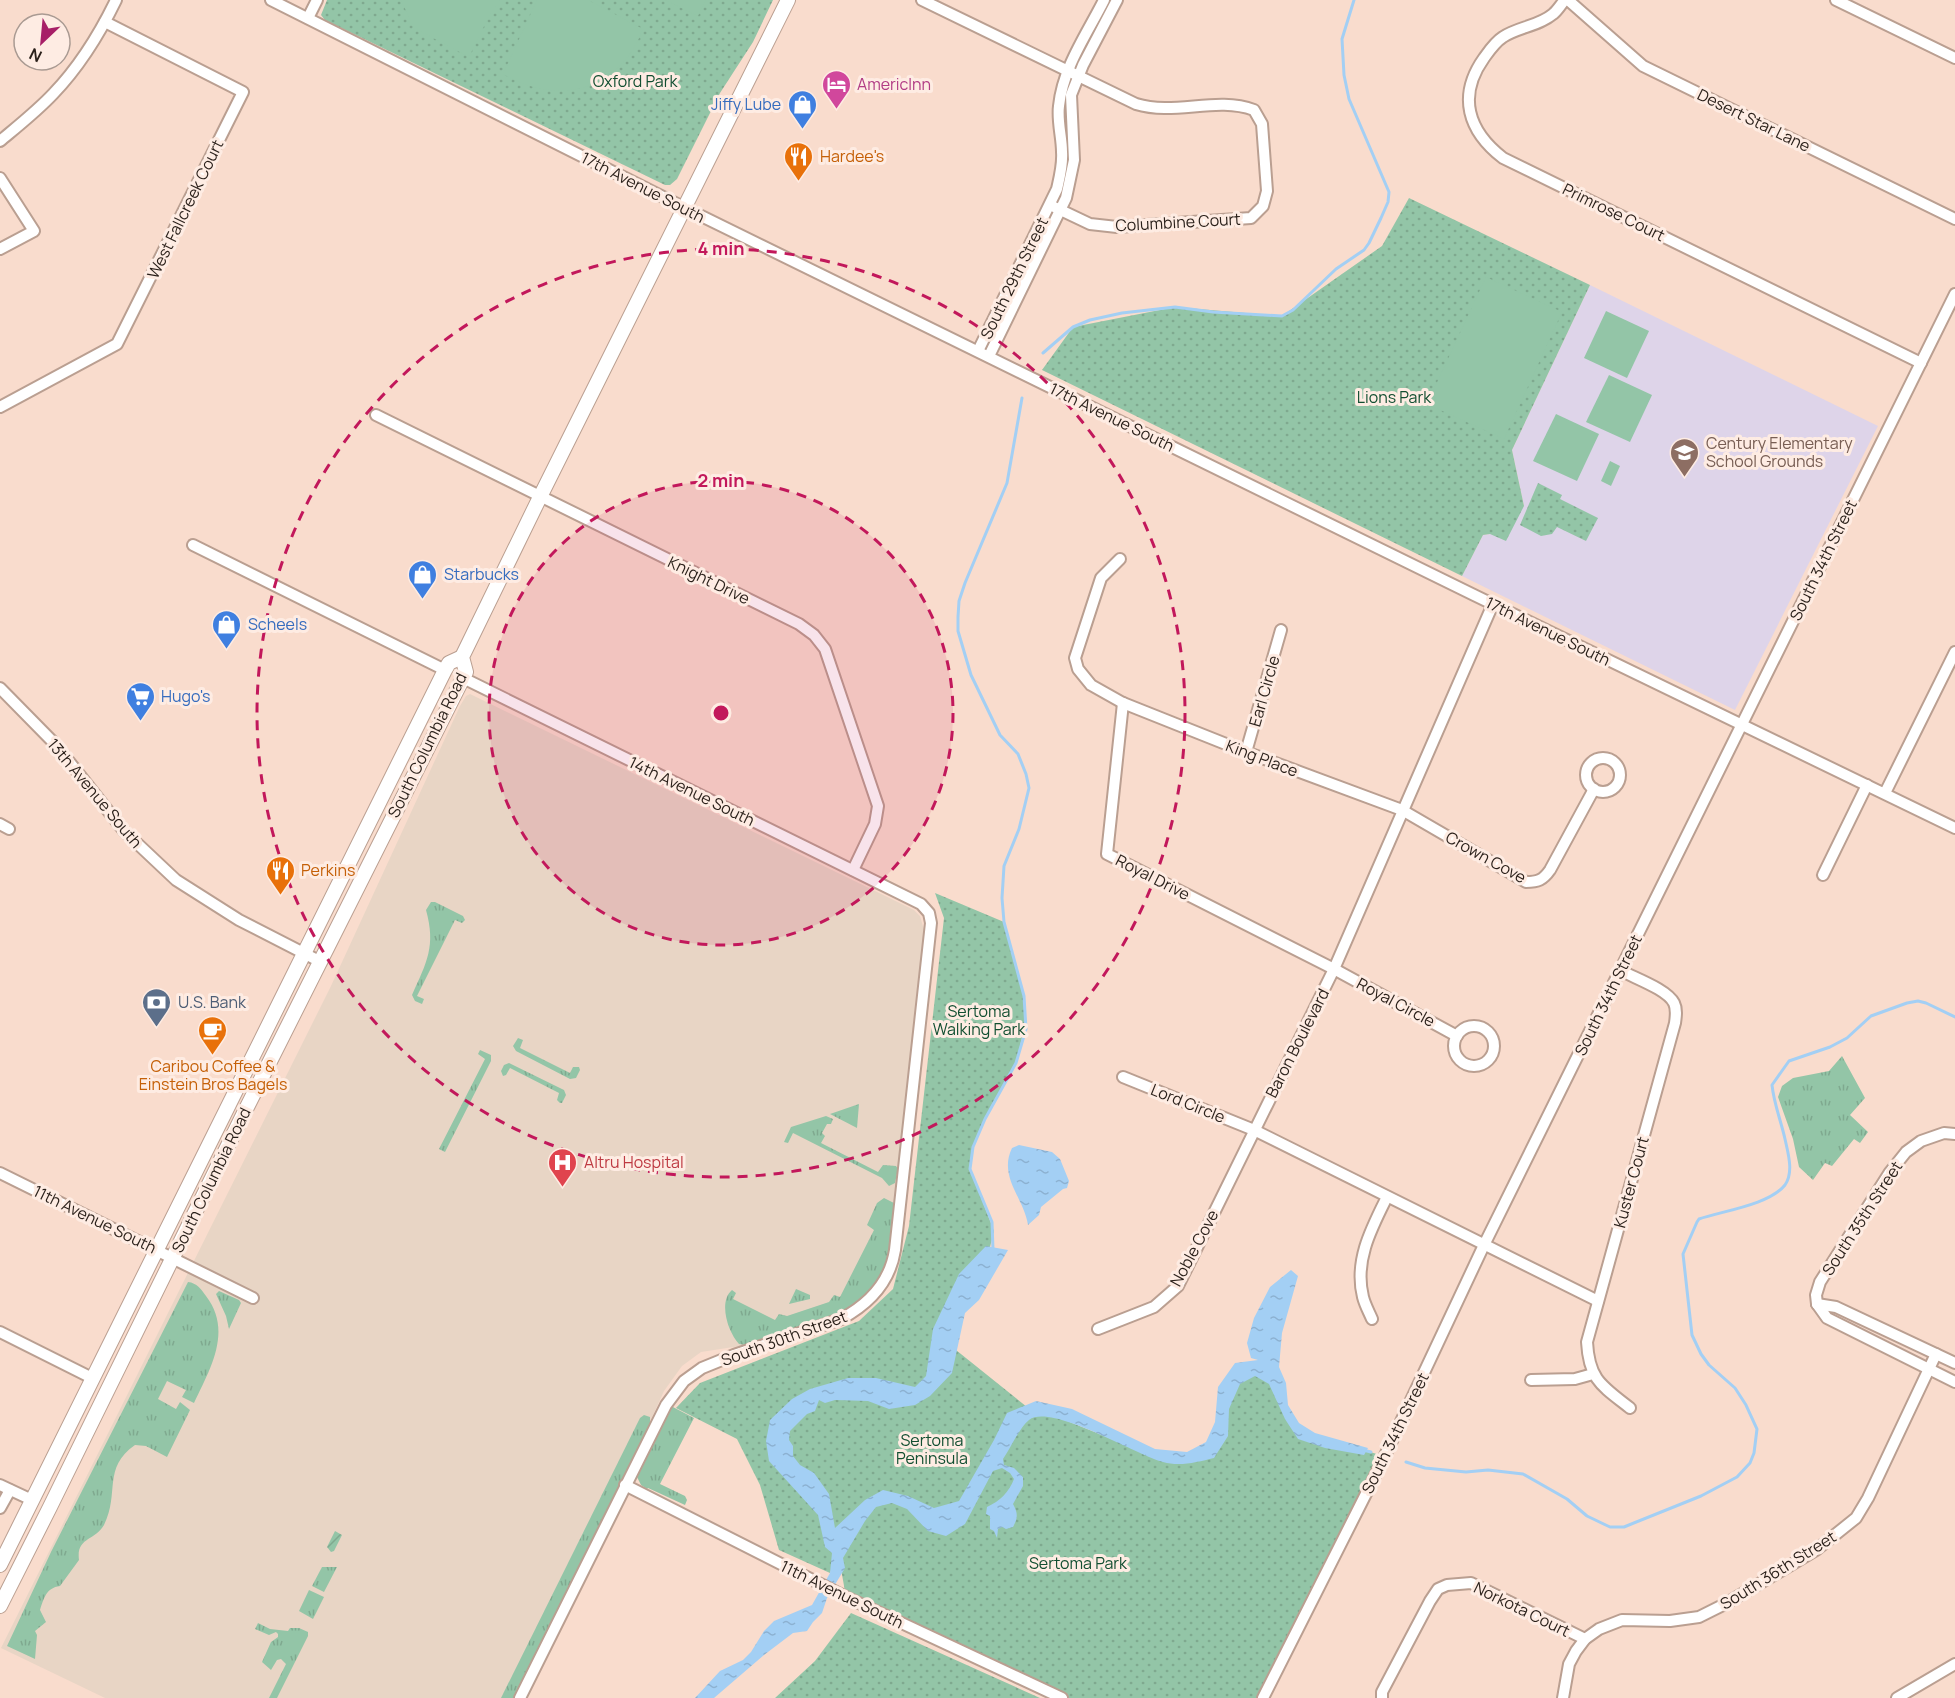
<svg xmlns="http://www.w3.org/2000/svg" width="1955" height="1698" font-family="Manrope,sans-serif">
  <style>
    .education { fill: #ded4e9 }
    .medical { fill: #e8d5c5 }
    .grass { fill: url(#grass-tufts) }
    .park { fill: url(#park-dots) }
    .garden { fill: url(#garden-furrows) }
    .pitch { fill: #93c5a7 }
    .water { fill: url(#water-ripples) }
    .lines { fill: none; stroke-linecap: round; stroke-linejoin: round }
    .stream { stroke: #a3cff4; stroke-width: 3 }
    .minor-casing { stroke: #ba9f91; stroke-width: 14 }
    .major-casing { stroke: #ba9f91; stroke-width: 16 }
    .minor { stroke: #fff; stroke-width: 10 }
    .major { stroke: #fff; stroke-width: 14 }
    .ring { fill: none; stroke: #c2185b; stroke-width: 3; stroke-dasharray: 10 8 }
    .labels { text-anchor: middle; stroke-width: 6; stroke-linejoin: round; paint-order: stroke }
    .park-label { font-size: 16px; fill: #124f31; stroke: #feece3 }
    .hotel-label { font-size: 16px; fill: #b23c85; stroke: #feece3; text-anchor: start }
    .shop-label { font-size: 16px; fill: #366cbe; stroke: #feece3; text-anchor: start }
    .street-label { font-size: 16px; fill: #291f19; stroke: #feece3 }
    .food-label { font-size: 16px; fill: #c56008; stroke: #feece3; text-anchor: start }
    .education-label { font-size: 16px; fill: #785e54; stroke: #feece3; text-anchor: start }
    .service-label { font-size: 16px; fill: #4e5e75; stroke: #feece3; text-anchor: start }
    .health-label { font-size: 16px; fill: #be3a42; stroke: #feece3; text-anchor: start }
    .centre { fill: #c2185b; stroke: #feece3; stroke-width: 3 }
    .ring-label { font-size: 18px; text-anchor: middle; font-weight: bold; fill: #c2185b; stroke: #feece3; stroke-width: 6; stroke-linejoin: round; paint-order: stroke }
  </style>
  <defs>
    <pattern id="grass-tufts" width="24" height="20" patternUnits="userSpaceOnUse" patternTransform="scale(1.5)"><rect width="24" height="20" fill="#93c5a7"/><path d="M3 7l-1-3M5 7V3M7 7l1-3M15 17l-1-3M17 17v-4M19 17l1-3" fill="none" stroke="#7fa98f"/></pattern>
    <pattern id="park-dots" width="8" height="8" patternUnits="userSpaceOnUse" patternTransform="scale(1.5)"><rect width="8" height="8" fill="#93c5a7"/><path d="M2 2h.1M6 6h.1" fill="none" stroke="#7fa98f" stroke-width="1.8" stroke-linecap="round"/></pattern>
    <pattern id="garden-furrows" width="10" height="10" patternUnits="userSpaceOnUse" patternTransform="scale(1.5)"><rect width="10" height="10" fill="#93c5a7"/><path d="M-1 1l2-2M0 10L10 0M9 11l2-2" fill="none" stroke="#7fa98f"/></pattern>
    <pattern id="water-ripples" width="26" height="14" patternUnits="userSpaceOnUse" patternTransform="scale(1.5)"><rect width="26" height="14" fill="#a3cff4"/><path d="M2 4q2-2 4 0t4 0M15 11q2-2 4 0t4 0" fill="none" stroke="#8cb1d1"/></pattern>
  </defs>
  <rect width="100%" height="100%" fill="#f9dccd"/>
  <polygon class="education" points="1590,285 1878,426 1735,710 1462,576 1483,535 1490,534 1524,506 1512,450"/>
  <polygon class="medical" points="470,694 914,910 920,916 924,930 922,966 893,1219 879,1277 873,1286 831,1317 740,1346 701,1352 682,1366 664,1391 524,1698 105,1698 1,1648 331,986 460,706 466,696"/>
  <g class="grass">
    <path d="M431 902H435L463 916 465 920 462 923 455 920 417 996 424 999 422 1004 415 1001 412 995C427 962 436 946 426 910Z"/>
    <polygon points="518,1038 523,1040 520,1048 570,1073 573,1067 579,1067 580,1070 576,1078 570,1079 516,1051 513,1046"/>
    <polygon points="480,1050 491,1055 491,1061 445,1152 439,1149 485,1059 478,1054"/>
    <polygon points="1842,1056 1865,1098 1850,1115 1868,1132 1860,1143 1854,1139 1832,1166 1825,1163 1813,1180 1799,1167 1793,1139 1778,1097 1782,1086 1793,1078 1829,1071"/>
    <polygon points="509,1063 564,1090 566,1095 562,1103 560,1103 557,1100 559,1093 510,1068 506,1075 503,1076 501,1071 504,1065"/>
    <polygon points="859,1104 857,1128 830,1114"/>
    <polygon points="826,1116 833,1119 831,1124 827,1124 822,1133 825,1136 821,1143 878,1172 883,1165 896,1166 898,1169 895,1183 889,1186 882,1178 793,1133 788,1143 784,1142 791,1127"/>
    <path d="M884 1198 894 1203 889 1251 885 1267 873 1286 864 1297 850 1309 831 1317 745 1345 739 1344C728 1332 718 1302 732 1290L736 1293 733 1299 775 1320 779 1314 787 1316 829 1302 834 1295 840 1297 874 1230 867 1225 877 1203Z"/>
    <path d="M188 1282C197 1283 201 1289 206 1296 233 1331 210 1369 194 1403L182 1397 186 1390 167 1381 158 1399 176 1409 180 1402 190 1410 167 1457 146 1446 135 1445C102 1468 120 1493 104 1525 95 1541 76 1537 79 1560L60 1586C46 1588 44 1598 40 1610L46 1622 35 1631 37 1635 35 1659 7 1646 51 1552Z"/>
    <polygon points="796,1289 810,1295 810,1299 789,1304"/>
    <polygon points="219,1291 239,1300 241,1303 229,1329 226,1316 216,1294"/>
    <polygon points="671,1406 694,1418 660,1484 685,1496 687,1500 685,1505 648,1488 647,1489 641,1485 637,1477"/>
    <polygon points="644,1415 650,1417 650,1427 516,1698 501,1698 640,1418"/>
    <polygon points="322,1567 337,1567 324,1592 312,1586"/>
    <polygon points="309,1590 324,1597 313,1619 299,1611"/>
    <polygon points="258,1623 270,1629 288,1631 290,1628 299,1628 308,1632 308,1636 277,1698 269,1698 286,1664 281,1659 277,1660 271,1670 262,1662 271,1642 278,1637 278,1634 276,1632 269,1635 255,1629"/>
  </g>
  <g class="park">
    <polygon points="327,0 773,0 753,42 720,93 677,179 670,185 665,185 325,20 321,15"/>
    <polygon points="1409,198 1590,285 1512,450 1524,506 1506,541 1490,534 1483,535 1462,576 1042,370 1073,327 1175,307 1282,316 1382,246"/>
    <polygon points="1538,483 1562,495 1560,499 1598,518 1586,541 1557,527 1552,534 1541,536 1520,525"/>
    <polygon points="935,893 1004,922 1025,1002 1025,1025 1016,1063 985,1119 973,1147 970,1169 994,1231 981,1283 941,1338 1027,1407 1035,1408 1154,1456 1208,1451 1236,1370 1266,1367 1287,1414 1309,1433 1380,1455 1263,1698 1062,1698 846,1597 838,1552 830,1573 779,1550 760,1485 737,1439 676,1408 700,1383 859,1321 893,1289 909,1226 944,918"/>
    <polygon points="851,1613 1040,1698 775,1698 815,1661"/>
  </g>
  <polygon class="garden" points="335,1531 342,1535 334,1551 331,1552 327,1547"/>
  <g class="pitch">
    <polygon points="401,0 500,0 490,14 469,57 414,28"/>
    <path d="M537 0H588L643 29C619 91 559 107 503 74Z"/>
    <polygon points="665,0 706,0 698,16"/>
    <polygon points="1486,277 1562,312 1504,439 1427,404"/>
    <polygon points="1606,311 1649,331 1627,378 1584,358"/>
    <polygon points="1609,375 1652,395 1630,442 1586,422"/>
    <polygon points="1556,414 1599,434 1577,481 1533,461"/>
    <polygon points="1610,461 1620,466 1611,486 1601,481"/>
  </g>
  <g class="water">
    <path d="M1019 1145 1052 1152 1060 1159 1069 1181 1067 1188 1063 1189 1041 1207 1039 1215 1028 1225C1024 1198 998 1177 1012 1148Z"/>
    <path d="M986 1246 1008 1250 979 1300 965 1313 952 1373 930 1396 915 1405 889 1409 868 1401 835 1400 825 1403 819 1400 815 1411 807 1414 790 1431 789 1440 793 1446V1456L800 1465 814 1473 829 1494 835 1528 865 1500 883 1490 908 1496 934 1508 959 1501 994 1440 1007 1413 1036 1401 1072 1409 1155 1449 1187 1452 1206 1442 1215 1422 1218 1387 1235 1363 1258 1360 1251 1358 1247 1343 1254 1318 1270 1287 1291 1270 1298 1276 1282 1333 1279 1367 1286 1383 1288 1405 1299 1423 1315 1433 1368 1448 1364 1455 1325 1448 1298 1439 1285 1419 1269 1384 1255 1376 1240 1384 1229 1409 1228 1436 1214 1458C1197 1462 1180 1467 1163 1462 1136 1455 1051 1403 1029 1420 1020 1427 1010 1449 1003 1459L1004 1465 1014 1468 1023 1477V1486L1013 1504C1018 1513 1018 1518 1013 1527L1006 1529 1002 1527 998 1529 997 1538 994 1531 990 1529V1516L986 1514 987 1507C1000 1501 1009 1492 1014 1479L1010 1473 1002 1468 993 1471 965 1524 946 1536 928 1531 907 1509 892 1503 876 1507 865 1521 843 1558 845 1568 827 1598 822 1613 813 1622 807 1631 793 1633 764 1655 714 1698H695L720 1671 743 1660 751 1652 764 1631 774 1621 812 1605 830 1573 832 1553 825 1547 818 1515 769 1461 766 1441 770 1420 792 1399 810 1389 848 1378H876L915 1387 926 1376 933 1329 959 1274Z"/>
  </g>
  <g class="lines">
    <g class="stream">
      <polyline points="1043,353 1073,327 1090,320 1122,313 1175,307 1213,312 1282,316 1293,310 1336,269 1364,250 1369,243 1381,218 1388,202 1389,192 1349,99 1344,75 1342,39 1354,0"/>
      <polyline points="993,1250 992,1222 970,1169 973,1147 985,1119 1016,1063 1026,1029 1024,996 1004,922 1002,898 1004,866 1019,829 1029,788 1026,774 1018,754 1000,735 971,675 958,631 958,617 959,601 965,583 1007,483 1022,398"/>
      <polyline points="1363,1450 1371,1452"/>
      <path d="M1406 1462 1425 1468 1466 1472 1488 1470 1523 1474 1567 1499 1587 1516 1610 1527H1624L1701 1496 1737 1477 1750 1463 1754 1453 1757 1429 1746 1405 1735 1388 1709 1365 1701 1354 1692 1335 1683 1254 1697 1222 1699 1219C1722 1211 1769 1205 1785 1185 1794 1172 1788 1153 1785 1139 1781 1121 1774 1104 1772 1085L1789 1061 1830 1047 1847 1038 1871 1016 1907 1003 1918 1001 1926 1003 1955 1017"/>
    </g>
    <defs>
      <g id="minor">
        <polyline points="271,0 685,208 1474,595 1955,828"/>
        <path d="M922 0 1136 104C1175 116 1216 96 1254 110L1262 124 1267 191 1263 206 1251 218 1117 227 1090 224 1050 205"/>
        <path d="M1565 0C1561 4 1558 10 1553 14 1539 26 1518 27 1503 37 1495 42 1489 51 1484 58 1457 96 1468 131 1503 158L1921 363"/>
        <polyline points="1568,0 1643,66 1955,219"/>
        <polyline points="1836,0 1955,58"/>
        <polyline points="308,18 317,0"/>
        <path d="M0 141C18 126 37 111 53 94 79 67 100 33 116 0"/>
        <polyline points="0,178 34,231 0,249"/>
        <path d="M978 351 1057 189C1060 176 1063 165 1062 152 1062 137 1057 121 1059 106 1063 67 1087 34 1104 0"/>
        <polyline points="989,356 1066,198 1074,160 1071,95 1083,65 1117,0"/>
        <polyline points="0,407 117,344 243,92 105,22"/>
        <polyline points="376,415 799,624 814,635 825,649 878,806 875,824 853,870"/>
        <polyline points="193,545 445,670"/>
        <path d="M1120 559 1101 578 1075 658 1078 669 1091 685 1123 703 1246 752 1402 810 1526 882C1538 882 1543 880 1550 870L1594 789"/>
        <path d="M463 678 921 904 929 913 931 923 895 1250C890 1282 869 1304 841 1319L734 1355 702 1368 684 1381 666 1405 520 1698"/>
        <polyline points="0,688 56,745 124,831 176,880 239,920 321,962"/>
        <polyline points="1123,703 1107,854 1334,969 1457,1036"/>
        <polyline points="1246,752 1281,630"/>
        <circle cx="1603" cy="775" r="17"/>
        <polyline points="1885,793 1955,652"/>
        <polyline points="0,824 9,829"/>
        <polyline points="1823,875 1867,785"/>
        <path d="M1620 970C1634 978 1667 989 1674 1003 1677 1009 1676 1016 1675 1023L1587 1342C1589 1380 1602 1386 1630 1408"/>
        <circle cx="1474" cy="1046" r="20"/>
        <polyline points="1123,1077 1254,1130 1598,1301"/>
        <polyline points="0,1173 253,1298"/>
        <polyline points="1817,1304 1816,1295 1820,1282 1890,1172 1906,1152 1921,1141 1944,1133 1955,1134"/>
        <polyline points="1817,1304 1827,1318 1955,1382"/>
        <polyline points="1817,1304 1836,1307 1955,1363"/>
        <path d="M1372 1319C1369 1312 1365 1305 1363 1297 1354 1261 1371 1229 1387 1197"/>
        <polyline points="1098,1329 1154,1307 1178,1286 1334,969 1493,604"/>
        <polyline points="0,1332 92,1378"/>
        <polyline points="1531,1380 1575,1379 1593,1374"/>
        <polyline points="0,1485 32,1500"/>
        <polyline points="625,1485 846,1597 1062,1698"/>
        <polyline points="0,1508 10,1490"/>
        <polyline points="1263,1698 1381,1464 1484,1245 1955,294"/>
        <polyline points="1382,1698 1382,1692 1430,1601 1438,1589 1447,1585 1471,1583 1585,1639"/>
        <polyline points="1563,1698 1569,1664 1576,1651 1585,1639 1599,1629 1622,1620 1670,1621 1699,1617 1725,1604 1816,1550 1856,1518 1868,1498 1936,1354"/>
        <polyline points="1897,1698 1955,1664"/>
      </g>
      <g id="major">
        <polyline points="0,1565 445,670 449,663 462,657"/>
        <polyline points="0,1606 50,1507 243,1115 463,678 466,672 462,657 540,497 788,0"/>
      </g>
    </defs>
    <use href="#minor" class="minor-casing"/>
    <use href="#major" class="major-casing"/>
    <use href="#minor" class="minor"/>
    <use href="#major" class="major"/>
  </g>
  <circle cx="721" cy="713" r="232" fill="#c2185b" fill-opacity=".12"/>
  <g class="ring">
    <circle cx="721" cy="713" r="232"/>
    <circle cx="721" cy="713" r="464"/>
  </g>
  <defs>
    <symbol id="hotel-pin" viewBox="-11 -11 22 30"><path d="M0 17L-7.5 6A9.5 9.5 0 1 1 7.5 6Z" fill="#d1479c" stroke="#feece3"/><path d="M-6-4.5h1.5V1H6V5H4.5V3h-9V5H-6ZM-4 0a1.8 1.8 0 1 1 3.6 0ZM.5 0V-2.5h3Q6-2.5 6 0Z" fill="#fff"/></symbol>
    <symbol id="shop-pin" viewBox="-11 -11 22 30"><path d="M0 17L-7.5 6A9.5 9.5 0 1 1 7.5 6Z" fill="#3f7fe0" stroke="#feece3"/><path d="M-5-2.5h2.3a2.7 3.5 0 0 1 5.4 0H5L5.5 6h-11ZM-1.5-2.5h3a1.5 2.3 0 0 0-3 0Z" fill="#fff"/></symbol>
    <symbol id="restaurant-pin" viewBox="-11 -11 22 30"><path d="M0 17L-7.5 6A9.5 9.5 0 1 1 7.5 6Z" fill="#e8710a" stroke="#feece3"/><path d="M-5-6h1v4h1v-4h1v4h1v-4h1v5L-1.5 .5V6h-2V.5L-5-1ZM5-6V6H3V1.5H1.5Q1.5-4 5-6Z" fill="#fff"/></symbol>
    <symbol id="school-pin" viewBox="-11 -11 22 30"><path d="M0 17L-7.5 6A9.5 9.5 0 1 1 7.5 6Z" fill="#8d6e63" stroke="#feece3"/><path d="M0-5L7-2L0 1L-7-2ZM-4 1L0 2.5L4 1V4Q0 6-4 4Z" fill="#fff"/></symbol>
    <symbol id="supermarket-pin" viewBox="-11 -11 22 30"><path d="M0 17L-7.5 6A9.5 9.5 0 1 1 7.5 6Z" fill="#3f7fe0" stroke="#feece3"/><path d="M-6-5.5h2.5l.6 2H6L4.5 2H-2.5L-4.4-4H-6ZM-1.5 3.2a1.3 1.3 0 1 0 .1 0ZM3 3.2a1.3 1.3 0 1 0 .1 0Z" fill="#fff"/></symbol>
    <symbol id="bank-pin" viewBox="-11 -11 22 30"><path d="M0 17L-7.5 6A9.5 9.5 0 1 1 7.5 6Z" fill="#5c6f8a" stroke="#feece3"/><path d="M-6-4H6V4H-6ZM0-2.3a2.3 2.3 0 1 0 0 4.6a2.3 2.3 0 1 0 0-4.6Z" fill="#fff"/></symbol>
    <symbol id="cafe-pin" viewBox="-11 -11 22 30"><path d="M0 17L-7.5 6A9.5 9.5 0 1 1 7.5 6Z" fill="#e8710a" stroke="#feece3"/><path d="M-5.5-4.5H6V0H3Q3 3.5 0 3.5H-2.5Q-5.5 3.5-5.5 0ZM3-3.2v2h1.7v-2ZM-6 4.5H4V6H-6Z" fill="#fff"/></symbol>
    <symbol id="hospital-pin" viewBox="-11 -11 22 30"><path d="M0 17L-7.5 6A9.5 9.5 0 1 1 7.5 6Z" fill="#e0444e" stroke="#feece3"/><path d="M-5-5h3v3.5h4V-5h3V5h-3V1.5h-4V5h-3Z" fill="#fff"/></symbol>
  </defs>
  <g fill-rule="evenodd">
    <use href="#hotel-pin" x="820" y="68" width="33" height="45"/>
    <use href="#shop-pin" x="786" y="88" width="33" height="45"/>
    <use href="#restaurant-pin" x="782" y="140" width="33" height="45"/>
    <use href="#school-pin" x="1668" y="436" width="33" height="45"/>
    <use href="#shop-pin" x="406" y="558" width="33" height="45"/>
    <use href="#shop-pin" x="210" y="608" width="33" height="45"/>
    <use href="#supermarket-pin" x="124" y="680" width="33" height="45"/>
    <use href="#restaurant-pin" x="264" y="854" width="33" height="45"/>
    <use href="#bank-pin" x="140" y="986" width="33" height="45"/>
    <use href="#cafe-pin" x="196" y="1014" width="33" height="45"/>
    <use href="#hospital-pin" x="546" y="1146" width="33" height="45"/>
  </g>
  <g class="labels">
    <g class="park-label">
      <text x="635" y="87">Oxford Park</text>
      <text x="1394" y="403">Lions Park</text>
      <text x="979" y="1017">Sertoma<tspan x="979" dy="18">Walking Park</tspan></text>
      <text x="932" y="1446">Sertoma<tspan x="932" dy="18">Peninsula</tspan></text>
      <text x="1078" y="1569">Sertoma Park</text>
    </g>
    <g class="hotel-label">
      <text x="857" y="90">AmericInn</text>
    </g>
    <g class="shop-label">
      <text x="781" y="110" text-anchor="end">Jiffy Lube</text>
      <text x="444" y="580">Starbucks</text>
      <text x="248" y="630">Scheels</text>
      <text x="161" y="702">Hugo's</text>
    </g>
    <g class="street-label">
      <text transform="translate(1754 120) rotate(26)" y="6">Desert Star Lane</text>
      <text transform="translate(643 187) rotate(27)" y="6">17th Avenue South</text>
      <text transform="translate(185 209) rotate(-64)" y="6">West Fallcreek Court</text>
      <text transform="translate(1614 212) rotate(26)" y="6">Primrose Court</text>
      <text transform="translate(1178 222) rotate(-3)" y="6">Columbine Court</text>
      <text transform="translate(1014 278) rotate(-64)" y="6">South 29th Street</text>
      <text transform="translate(1112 417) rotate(26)" y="6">17th Avenue South</text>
      <text transform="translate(1823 560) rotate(-64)" y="6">South 34th Street</text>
      <text transform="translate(709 580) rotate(26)" y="6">Knight Drive</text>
      <text transform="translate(1548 631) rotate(26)" y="6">17th Avenue South</text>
      <text transform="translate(1264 691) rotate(-74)" y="6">Earl Circle</text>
      <text transform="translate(427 745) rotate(-64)" y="6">South Columbia Road</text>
      <text transform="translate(1262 758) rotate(21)" y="6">King Place</text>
      <text transform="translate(692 791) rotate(26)" y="6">14th Avenue South</text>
      <text transform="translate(95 793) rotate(50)" y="6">13th Avenue South</text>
      <text transform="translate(1486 857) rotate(29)" y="6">Crown Cove</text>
      <text transform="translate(1153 877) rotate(27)" y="6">Royal Drive</text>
      <text transform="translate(1608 995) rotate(-64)" y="6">South 34th Street</text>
      <text transform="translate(1396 1002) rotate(28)" y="6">Royal Circle</text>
      <text transform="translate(1297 1043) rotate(-63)" y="6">Baron Boulevard</text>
      <text transform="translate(1188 1103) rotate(22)" y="6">Lord Circle</text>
      <text transform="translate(211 1180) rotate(-64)" y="6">South Columbia Road</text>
      <text transform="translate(1631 1182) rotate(-75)" y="6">Kuster Court</text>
      <text transform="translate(1862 1218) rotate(-57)" y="6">South 35th Street</text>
      <text transform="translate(95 1219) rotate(26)" y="6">11th Avenue South</text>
      <text transform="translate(1194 1248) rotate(-62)" y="6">Noble Cove</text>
      <text transform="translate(784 1338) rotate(-20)" y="6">South 30th Street</text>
      <text transform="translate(1395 1433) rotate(-64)" y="6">South 34th Street</text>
      <text transform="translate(1778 1570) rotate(-32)" y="6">South 36th Street</text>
      <text transform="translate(842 1594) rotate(26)" y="6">11th Avenue South</text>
      <text transform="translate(1522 1609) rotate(26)" y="6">Norkota Court</text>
    </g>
    <g class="food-label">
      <text x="820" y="162">Hardee's</text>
      <text x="301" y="876">Perkins</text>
      <text x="213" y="1072" text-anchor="middle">Caribou Coffee &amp;<tspan x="213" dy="18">Einstein Bros Bagels</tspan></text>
    </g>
    <g class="education-label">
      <text x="1706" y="449">Century Elementary<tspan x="1706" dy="18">School Grounds</tspan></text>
    </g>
    <g class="service-label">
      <text x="178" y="1008">U.S. Bank</text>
    </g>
    <g class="health-label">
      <text x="584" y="1168">Altru Hospital</text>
    </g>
  </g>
  <circle cx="721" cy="713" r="9" class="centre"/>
  <g class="ring-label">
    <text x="721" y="255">4 min</text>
    <text x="721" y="487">2 min</text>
  </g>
  <g transform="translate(42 42) rotate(206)"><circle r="28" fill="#feece3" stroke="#a99a92" stroke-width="1.5"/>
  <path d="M0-4.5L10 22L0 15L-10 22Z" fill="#a71f67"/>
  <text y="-9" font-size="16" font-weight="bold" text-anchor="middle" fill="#291f19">N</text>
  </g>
</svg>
